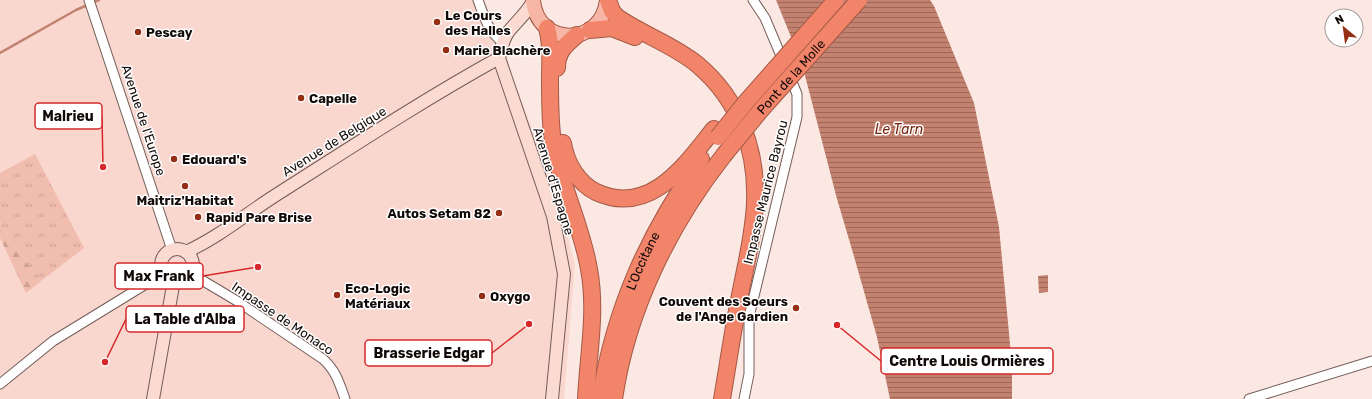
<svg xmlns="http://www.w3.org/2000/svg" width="1372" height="399" font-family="Rubik,sans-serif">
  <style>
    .built { fill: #f9d7cf }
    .grass { fill: url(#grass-tufts) }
    .forest { fill: url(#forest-firs) }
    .water { fill: url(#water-rules) }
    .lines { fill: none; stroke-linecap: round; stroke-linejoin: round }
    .stream { stroke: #c38170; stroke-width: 2.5 }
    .street-casing { stroke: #735d58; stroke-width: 11 }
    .secondary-casing { stroke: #735d58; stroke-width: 14 }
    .primary-casing { stroke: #a35947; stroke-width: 16 }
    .highway-casing { stroke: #a35947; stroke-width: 18 }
    .street { stroke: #fff; stroke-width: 9 }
    .secondary { stroke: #fbdad2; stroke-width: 12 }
    .primary { stroke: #f7b5a5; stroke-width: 14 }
    .highway { stroke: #f18469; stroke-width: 16 }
    .highway-bridge-casing { stroke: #a35947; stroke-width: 18; stroke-linecap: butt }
    .highway-bridge { stroke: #f18469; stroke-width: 16 }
    .poi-dot { fill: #962e13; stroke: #fff; stroke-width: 1.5 }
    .labels { text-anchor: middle; stroke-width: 3; stroke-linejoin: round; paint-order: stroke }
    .poi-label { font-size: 13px; font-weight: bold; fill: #120a08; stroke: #fff; text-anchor: start }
    .street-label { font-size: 13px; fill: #120a08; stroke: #fff }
    .water-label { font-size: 14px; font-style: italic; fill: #74240f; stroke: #fff }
    .leader { fill: none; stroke: #d62828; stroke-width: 1.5 }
    .callout-dot { fill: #d62828; stroke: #fff; stroke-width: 1.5 }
    .callout { fill: #fff; stroke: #d62828; stroke-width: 1.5 }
    .callout-label { font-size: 14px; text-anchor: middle; font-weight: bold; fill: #120a08 }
  </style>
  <defs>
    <pattern id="grass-tufts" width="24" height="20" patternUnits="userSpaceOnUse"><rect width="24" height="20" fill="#f1bdaf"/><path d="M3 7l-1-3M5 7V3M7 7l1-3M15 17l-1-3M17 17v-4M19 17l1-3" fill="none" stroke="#cea195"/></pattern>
    <pattern id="forest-firs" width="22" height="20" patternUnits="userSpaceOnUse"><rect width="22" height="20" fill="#f1bdaf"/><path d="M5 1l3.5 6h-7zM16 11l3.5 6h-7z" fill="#cea195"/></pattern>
    <pattern id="water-rules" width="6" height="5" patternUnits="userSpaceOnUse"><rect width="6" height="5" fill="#c38170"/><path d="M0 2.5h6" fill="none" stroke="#9d685a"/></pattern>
  </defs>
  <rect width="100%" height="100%" fill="#fce8e2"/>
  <polygon class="built" points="0,0 484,0 556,193 575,264 564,399 0,399"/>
  <polygon class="grass" points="35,154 84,248 41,281 8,238 0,221 0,173"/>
  <polygon class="forest" points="0,221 8,238 41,281 26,293 0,238"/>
  <g class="water">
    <polygon points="776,0 930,0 934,6 974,103 999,227 1012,365 1012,399 890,399 877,337 853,253 837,199 802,64"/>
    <polygon points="1048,275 1048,292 1039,293 1038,276"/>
  </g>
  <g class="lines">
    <polyline class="stream" points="0,53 76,10 99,0"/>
    <defs>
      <g id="street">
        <polyline points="89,0 172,250"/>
        <path d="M478 0C485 19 487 29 503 43"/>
        <polyline points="753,0 765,18 784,63"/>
        <path d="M190 273 237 301 323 359C336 371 339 382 345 399"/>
        <polyline points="0,384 53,341 164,273"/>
        <polyline points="744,399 749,374 749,317 797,117 797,94 789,75"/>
        <polyline points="1249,399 1372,361"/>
      </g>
      <g id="secondary">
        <path d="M533 1C527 13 517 21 509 31 503 39 501 48 499 58L553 216 564 274 552 399"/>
        <circle cx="177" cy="265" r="16"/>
        <path d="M186 252C219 237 246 214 276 195 350 148 423 100 499 58"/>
        <polyline points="153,399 174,280"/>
      </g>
      <path id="primary" d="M533 0C537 48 602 47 607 0"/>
      <g id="highway">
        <path d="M608 0 612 11 617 17C643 35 674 45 698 65 739 100 757 149 755 202 754 233 746 264 740 295 733 329 728 364 722 399"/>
        <path d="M547 28C552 45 550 62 550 79 550 97 550 116 552 134 558 181 581 222 589 269 597 312 588 355 586 399"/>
        <polyline points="590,30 612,28 635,37"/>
        <path d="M557 68C557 52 565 45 577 35"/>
        <path d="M563 143C566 163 578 183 596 192 650 217 685 165 714 129"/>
        <path id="s1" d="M600 399C615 307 648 235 701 159"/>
        <path d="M614 399C627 310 669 225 724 155"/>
      </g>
    </defs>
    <use href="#street" class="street-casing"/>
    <use href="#secondary" class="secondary-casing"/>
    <use href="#primary" class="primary-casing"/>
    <use href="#highway" class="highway-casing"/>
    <use href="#street" class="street"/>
    <use href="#secondary" class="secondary"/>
    <use href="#primary" class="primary"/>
    <use href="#highway" class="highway"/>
    <defs>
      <g id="highway-bridge">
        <polyline points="718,137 746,102 836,0"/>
        <path id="s2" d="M724 155 760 111 859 0"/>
      </g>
    </defs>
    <use href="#highway-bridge" class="highway-bridge-casing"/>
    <use href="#highway-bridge" class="highway-bridge"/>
  </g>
  <g class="poi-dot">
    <circle cx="437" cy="22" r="4"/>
    <circle cx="138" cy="32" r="4"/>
    <circle cx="446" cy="50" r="4"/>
    <circle cx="301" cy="98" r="4"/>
    <circle cx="174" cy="159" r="4"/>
    <circle cx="185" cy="186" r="4"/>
    <circle cx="499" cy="213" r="4"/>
    <circle cx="198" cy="217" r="4"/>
    <circle cx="337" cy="295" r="4"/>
    <circle cx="482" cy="296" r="4"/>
    <circle cx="796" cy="308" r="4"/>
  </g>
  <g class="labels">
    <g class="poi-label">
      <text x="445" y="20">Le Cours<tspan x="445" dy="15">des Halles</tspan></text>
      <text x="146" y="37">Pescay</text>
      <text x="454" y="55">Marie Blachère</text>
      <text x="309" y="103">Capelle</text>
      <text x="182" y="164">Edouard's</text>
      <text x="185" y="205" text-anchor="middle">Maitriz'Habitat</text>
      <text x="491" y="218" text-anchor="end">Autos Setam 82</text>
      <text x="206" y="222">Rapid Pare Brise</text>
      <text x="345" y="293">Eco-Logic<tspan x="345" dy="15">Matériaux</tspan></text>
      <text x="490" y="301">Oxygo</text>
      <text x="788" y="306" text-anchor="end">Couvent des Soeurs<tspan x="788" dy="15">de l'Ange Gardien</tspan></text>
    </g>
    <g class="street-label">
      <text dy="5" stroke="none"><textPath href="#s2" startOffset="103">Pont de la Molle</textPath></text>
      <text transform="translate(144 120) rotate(72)" y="5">Avenue de l'Europe</text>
      <text transform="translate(334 141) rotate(-32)" y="5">Avenue de Belgique</text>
      <text transform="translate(554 181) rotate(73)" y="5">Avenue d'Espagne</text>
      <text transform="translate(765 192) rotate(-76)" y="5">Impasse Maurice Bayrou</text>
      <text dy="5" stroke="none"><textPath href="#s1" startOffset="145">L'Occitane</textPath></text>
      <text transform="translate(283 318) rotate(34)" y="5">Impasse de Monaco</text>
    </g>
    <g class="water-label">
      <text x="899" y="134">Le Tarn</text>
    </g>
  </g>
  <path class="leader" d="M103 167L102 116M258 267L203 276M105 362L126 319M529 324L492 353M837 325L881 361"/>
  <g class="callout-dot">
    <circle cx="103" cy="167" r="4"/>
    <circle cx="258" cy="267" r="4"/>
    <circle cx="105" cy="362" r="4"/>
    <circle cx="529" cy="324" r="4"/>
    <circle cx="837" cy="325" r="4"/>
  </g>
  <g class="callout">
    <rect x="35" y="103" width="67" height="26" rx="4"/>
    <rect x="115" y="263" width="88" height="26" rx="4"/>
    <rect x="126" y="306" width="118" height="26" rx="4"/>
    <rect x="365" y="340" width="127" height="26" rx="4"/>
    <rect x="881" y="348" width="172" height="26" rx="4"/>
  </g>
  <g class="callout-label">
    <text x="68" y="121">Malrieu</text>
    <text x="159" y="281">Max Frank</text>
    <text x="185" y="324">La Table d'Alba</text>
    <text x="429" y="358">Brasserie Edgar</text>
    <text x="967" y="366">Centre Louis Ormières</text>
  </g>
  <g transform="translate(1344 28) rotate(331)"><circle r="19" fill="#ffffff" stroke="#a09d9c"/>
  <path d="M0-3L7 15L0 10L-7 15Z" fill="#962e13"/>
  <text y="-6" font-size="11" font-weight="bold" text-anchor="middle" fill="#120a08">N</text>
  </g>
</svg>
